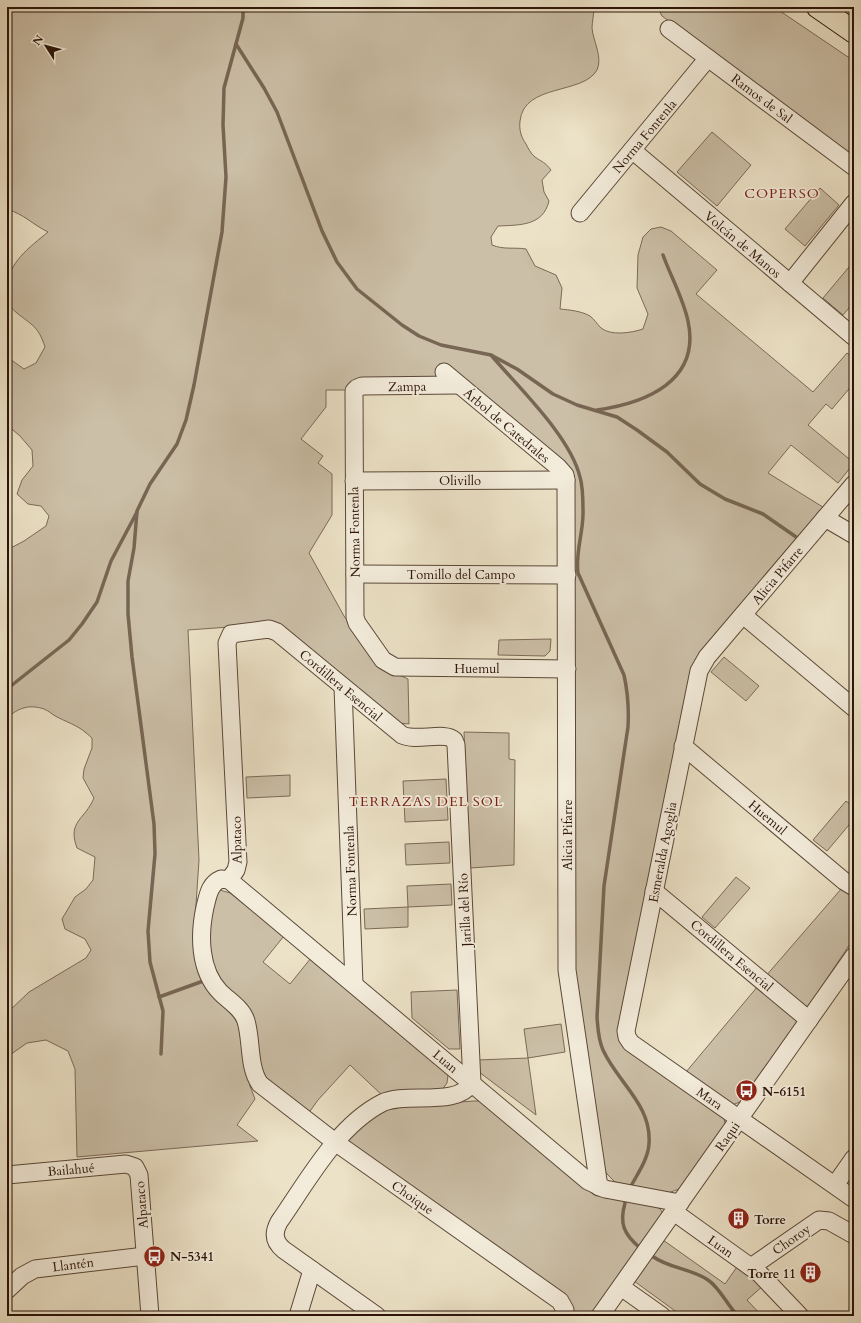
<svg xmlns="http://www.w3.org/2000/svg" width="861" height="1323" font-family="Cardo,serif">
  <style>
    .green { fill: #cbbfa7; stroke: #7b6a58 }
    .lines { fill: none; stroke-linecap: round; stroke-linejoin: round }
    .stream { stroke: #776654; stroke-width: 3.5 }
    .minor-casing { stroke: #5b4838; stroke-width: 19 }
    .highway-casing { stroke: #2b1409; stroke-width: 24 }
    .minor { stroke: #f3ecdb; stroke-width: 17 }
    .highway { stroke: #ece2c7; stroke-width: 22 }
    .labels { text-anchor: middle; stroke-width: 3.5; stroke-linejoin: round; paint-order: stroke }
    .street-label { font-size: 13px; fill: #2b1409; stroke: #f3ecdb }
    .poi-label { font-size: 13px; font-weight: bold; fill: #2b1409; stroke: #f3ecdb; text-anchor: start }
    .neighbourhood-label { font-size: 14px; letter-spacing: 1px; fill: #7a1f14; stroke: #f3ecdb }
  </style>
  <rect width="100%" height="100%" fill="#ece2c7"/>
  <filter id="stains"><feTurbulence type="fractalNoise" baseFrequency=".005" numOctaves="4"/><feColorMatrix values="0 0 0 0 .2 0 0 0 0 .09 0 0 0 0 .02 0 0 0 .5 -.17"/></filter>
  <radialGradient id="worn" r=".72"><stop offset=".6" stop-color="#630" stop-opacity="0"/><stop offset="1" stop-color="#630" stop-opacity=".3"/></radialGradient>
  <g class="green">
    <path d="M12 7H594C594 14 592 22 592 28 593 41 603 57 597 70 583 95 524 83 520 121 519 130 521 137 526 144 528 148 531 154 535 157 542 162 545 162 551 170L542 180 544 192 549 201C543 226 520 225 498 226L491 237 492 245C504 250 514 247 526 249L535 266 556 275 562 288 560 309C570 310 581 311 590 316 594 319 597 324 601 328 611 336 631 333 643 329L648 314 637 288 638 255 643 237 651 229 661 227 671 231 717 270 696 294 813 392 847 353 854 359V383L832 409 826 404 808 425 854 463 838 483 791 445 768 473 826 509 700 654 619 1028 724 1117 725 1124 679 1189 668 1193 615 1182 607 1174 604 1168 574 973 573 477 442 379 347 390H326V407L301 439 323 456 318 463 332 474V515L309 553 344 616 381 667 408 679 409 724 399 723 271 624 188 630 199 860 194 935 240 1027 250 1086 255 1099 237 1125 258 1141 77 1157 75 1069 68 1051 46 1040 27 1043 7 1057V1013L29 992 86 958 91 950 85 939 65 929 62 919 75 897 86 889 93 880 95 857 77 848C67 821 85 820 94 798L83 778 84 769 92 748V738C78 725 73 725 57 717 53 715 49 711 44 709 29 704 18 708 7 718V550L24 541 46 526 49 516 41 506 28 504 17 494 22 480 33 466 32 450 20 436 7 425V357L24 369 36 363 45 347C38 326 33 326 17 313 8 306 7 300 7 289 7 263 30 247 48 232 32 224 25 215 7 209V10Z"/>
    <polygon points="657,7 774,7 854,61 854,159 662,16"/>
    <polygon points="712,132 751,165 717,206 677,172"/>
    <polygon points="820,188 839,205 805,246 785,229"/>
    <polygon points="854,261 854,302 843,315 823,298"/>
    <polygon points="551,639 550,651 545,656 498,655 499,640"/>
    <polygon points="724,657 759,686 746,701 711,672"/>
    <polygon points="464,732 509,733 509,759 515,760 514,865 470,868"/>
    <polygon points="290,775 290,796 247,798 246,777"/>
    <polygon points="446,779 448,820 405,822 403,781"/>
    <polygon points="846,801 854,807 854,819 827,851 813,840"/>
    <polygon points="449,842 450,863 406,865 405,844"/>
    <polygon points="736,877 750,888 715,928 702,917"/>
    <polygon points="451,884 452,905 408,907 408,927 365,929 364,909 408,907 407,886"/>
    <polygon points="842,888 854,895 854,938 810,1004 806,1007 765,977"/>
    <polygon points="220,890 230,893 284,936 263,962 290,984 311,958 448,1075 447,1083 442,1090 384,1097 350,1065 318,1100 308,1114 269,1084 220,982 211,960 208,931 216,892"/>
    <polygon points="758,986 797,1021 796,1024 740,1102 732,1105 686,1072"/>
    <polygon points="457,990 460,1049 449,1049 412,1018 411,992"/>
    <polygon points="561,1024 565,1052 528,1058 536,1115 479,1072 478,1060 528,1058 524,1029"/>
    <path d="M474 1101H481L593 1194 652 1206C657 1207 662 1208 662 1214L591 1316H570L348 1141 349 1135 388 1107Z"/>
    <polygon points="663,1240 725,1284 739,1264 764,1285 747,1300 762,1316 682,1316 634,1281"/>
  </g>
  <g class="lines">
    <g class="stream">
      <polyline points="236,44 264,88 277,112 322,231 337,262 357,289 402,325 419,336 441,345 491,355 517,369 553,394 577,405 617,417 637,430 667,452 700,484 725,499 763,514 799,539"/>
      <path d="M491 355C519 388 570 436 580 477 583 487 583 500 583 510 584 531 575 552 578 573L624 675C628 693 629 709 628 727L604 886 597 1017C598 1029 598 1039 603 1050 618 1083 652 1105 649 1144 648 1159 638 1173 631 1186"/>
      <path d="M597 410C646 403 701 381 688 321 683 298 671 277 663 255"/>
      <polyline points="7,689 69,640 82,624 97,602 111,561 137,512"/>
      <polyline points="159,997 206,980"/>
      <polyline points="161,1054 163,1011 150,962 148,931 155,854 154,824 132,657 128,614 128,581 134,548 137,511 150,484 177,444 186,420 194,385 222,232 226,177 223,125 224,88 243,18 243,7"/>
      <path d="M625 1203C619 1224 624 1234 640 1248"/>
      <path d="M652 1256C670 1269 690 1268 708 1280 720 1288 727 1305 738 1316"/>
    </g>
    <defs>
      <g id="minor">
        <polyline points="669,29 854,167"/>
        <polyline points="632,150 854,337"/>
        <polyline points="580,213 708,58"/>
        <polyline points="790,283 854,203"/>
        <polyline points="444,372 558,467 565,475 566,480 567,970 599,1187"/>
        <polyline points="459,385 362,386 357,388 354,391 355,617 357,623 383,660 395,667 567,669"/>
        <polyline points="354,481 566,480"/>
        <polyline points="854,484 707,657 699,671 626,1031 627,1037 631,1043 854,1199"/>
        <polyline points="825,518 854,535"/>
        <polyline points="355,574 567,575"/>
        <polyline points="743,615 854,708"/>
        <polyline points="343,687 354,984"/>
        <polyline points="683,746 844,881 854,887"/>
        <path d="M229 880 236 870 238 862 227 643 231 634 269 629 277 632 402 735C417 742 444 731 454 740L456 745 472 1083C456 1108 406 1091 382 1103 337 1126 307 1182 279 1222 273 1233 274 1242 284 1250L377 1316"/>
        <polyline points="654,891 809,1020"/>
        <polyline points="7,1175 126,1164 135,1167 139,1175 150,1316"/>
        <polyline points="835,1185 854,1158"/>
        <polyline points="674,1212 759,1273 800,1316"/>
        <polyline points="751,1267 819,1220 829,1221 854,1235"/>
        <polyline points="621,1287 662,1316"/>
        <polyline points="7,1290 22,1276 35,1269 145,1256"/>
        <polyline points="298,1316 312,1270"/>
        <path d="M564 1316 565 1310 560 1301 335 1142 260 1084C248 1067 252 1041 246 1021 242 1008 229 1001 220 992 199 970 199 935 205 907 208 896 209 884 221 879L229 880 588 1181 605 1189 680 1203"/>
        <polyline points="600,1316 854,956"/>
      </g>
      <polyline id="highway" points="818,7 854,32"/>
    </defs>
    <use href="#minor" class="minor-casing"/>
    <use href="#highway" class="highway-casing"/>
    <use href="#minor" class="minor"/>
    <use href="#highway" class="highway"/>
  </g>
  <defs>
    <symbol id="bus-disc" viewBox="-11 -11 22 22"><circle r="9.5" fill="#8f2418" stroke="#f3ecdb"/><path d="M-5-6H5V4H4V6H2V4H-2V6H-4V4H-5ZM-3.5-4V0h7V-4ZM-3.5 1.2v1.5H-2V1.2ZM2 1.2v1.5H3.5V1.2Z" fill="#fff"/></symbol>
    <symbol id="building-disc" viewBox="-11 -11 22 22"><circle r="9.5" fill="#8f2418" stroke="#f3ecdb"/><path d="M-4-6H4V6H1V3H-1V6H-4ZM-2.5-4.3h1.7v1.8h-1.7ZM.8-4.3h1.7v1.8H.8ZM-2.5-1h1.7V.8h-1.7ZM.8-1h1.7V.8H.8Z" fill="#fff"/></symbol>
  </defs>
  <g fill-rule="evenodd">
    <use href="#bus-disc" x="734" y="1078" width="25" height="25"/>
    <use href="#building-disc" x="726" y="1206" width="25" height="25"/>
    <use href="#bus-disc" x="142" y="1244" width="25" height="25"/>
    <use href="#building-disc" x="798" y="1260" width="25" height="25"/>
  </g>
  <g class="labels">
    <g class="street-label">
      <text transform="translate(762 98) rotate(37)" y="5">Ramos de Sal</text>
      <text transform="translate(644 136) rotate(-50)" y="5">Norma Fontenla</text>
      <text transform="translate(743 244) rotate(40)" y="5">Volcán de Manos</text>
      <text transform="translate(407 386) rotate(-1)" y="5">Zampa</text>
      <text transform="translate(507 425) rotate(40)" y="5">Árbol de Catedrales</text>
      <text x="460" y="485">Olivillo</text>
      <text transform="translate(354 532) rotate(-91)" y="5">Norma Fontenla</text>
      <text x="461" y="579">Tomillo del Campo</text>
      <text transform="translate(777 575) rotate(-50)" y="5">Alicia Pifarre</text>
      <text x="477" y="673">Huemul</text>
      <text transform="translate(341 685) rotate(40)" y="5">Cordillera Esencial</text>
      <text transform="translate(768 817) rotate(40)" y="5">Huemul</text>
      <text transform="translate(567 835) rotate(-90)" y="5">Alicia Pifarre</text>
      <text transform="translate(236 840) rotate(-91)" y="5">Alpataco</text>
      <text transform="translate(662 852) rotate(-79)" y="5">Esmeralda Agoglia</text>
      <text transform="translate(350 871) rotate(-92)" y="5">Norma Fontenla</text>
      <text transform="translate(464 910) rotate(-93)" y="5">Jarilla del Río</text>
      <text transform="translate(732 955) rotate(40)" y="5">Cordillera Esencial</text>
      <text transform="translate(446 1061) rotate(40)" y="5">Luan</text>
      <text transform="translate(710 1098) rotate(35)" y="5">Mara</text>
      <text transform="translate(727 1136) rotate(-55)" y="5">Raqui</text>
      <text transform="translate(71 1169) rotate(-5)" y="5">Bailahué</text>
      <text transform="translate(413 1197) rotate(35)" y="5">Choique</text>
      <text transform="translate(141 1205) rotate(-95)" y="5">Alpataco</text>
      <text transform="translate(791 1239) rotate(-35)" y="5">Choroy</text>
      <text transform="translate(721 1246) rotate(35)" y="5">Luan</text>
      <text transform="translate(73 1264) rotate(-7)" y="5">Llantén</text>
    </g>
    <g class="poi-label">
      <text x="762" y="1096">N-6151</text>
      <text x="754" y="1224">Torre</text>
      <text x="170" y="1261">N-5341</text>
      <text x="796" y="1278" text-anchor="end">Torre 11</text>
    </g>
    <g class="neighbourhood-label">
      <text x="782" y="198">COPERSO</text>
      <text x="426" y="806">TERRAZAS DEL SOL</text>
    </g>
  </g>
  <rect width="861" height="1323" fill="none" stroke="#ece2c7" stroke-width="24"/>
  <rect x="8" y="8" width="845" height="1307" fill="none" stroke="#2b1409" stroke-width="2"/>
  <rect x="12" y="12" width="837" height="1299" fill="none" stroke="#2b1409"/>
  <g transform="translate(46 46) rotate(306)" stroke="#f3ecdb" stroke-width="3" paint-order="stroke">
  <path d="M0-3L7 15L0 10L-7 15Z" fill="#2b1409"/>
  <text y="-6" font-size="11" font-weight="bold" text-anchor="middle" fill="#2b1409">N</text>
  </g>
  <rect width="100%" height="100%" filter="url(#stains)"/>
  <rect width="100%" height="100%" fill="url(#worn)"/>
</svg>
